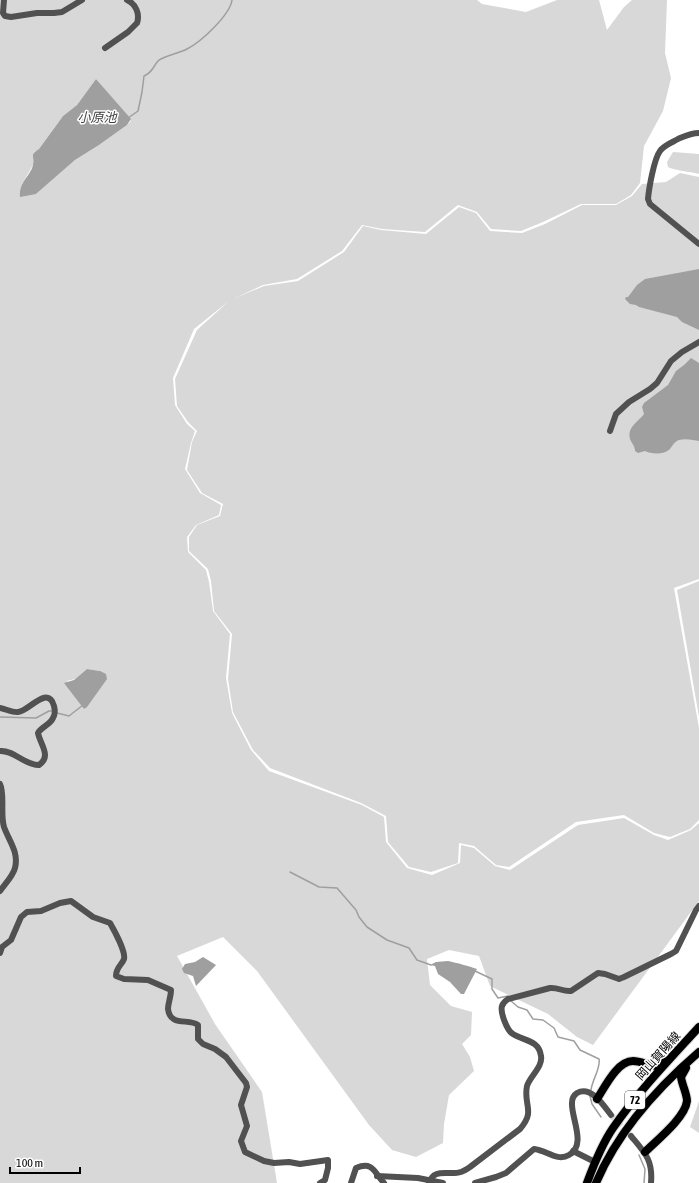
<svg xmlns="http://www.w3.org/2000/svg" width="699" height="1183" font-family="'Asap Condensed','Noto Sans JP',sans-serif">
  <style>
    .green { fill: #d8d8d8; fill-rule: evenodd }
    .water { fill: #9f9f9f }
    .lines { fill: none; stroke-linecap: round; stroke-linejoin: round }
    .stream { stroke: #9f9f9f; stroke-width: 1.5 }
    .minor-tunnel { stroke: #d9d9d9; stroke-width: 6; stroke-dasharray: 6 3; stroke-linecap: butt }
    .major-casing { stroke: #dbdbdb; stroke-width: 10 }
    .minor { stroke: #515151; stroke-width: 6 }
    .major { stroke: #000; stroke-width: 8 }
    .labels { text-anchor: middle; stroke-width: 3; stroke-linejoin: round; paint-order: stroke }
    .shield { fill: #fff; stroke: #4c4c4c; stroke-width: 1 }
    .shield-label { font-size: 11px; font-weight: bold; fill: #000 }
    .street-label { font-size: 12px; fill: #000; stroke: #fff }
    .water-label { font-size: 13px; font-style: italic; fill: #404040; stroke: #fff }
  </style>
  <rect width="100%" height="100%" fill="#fff"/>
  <g class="green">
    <path d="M0 0H477L482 4 526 12 557 0H599L607 30 624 7 632 0H667L665 53 671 78 663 111 644 146 640 183 631 195 616 204H581L543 222 521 231 491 229 477 212 458 205 425 232 382 229 362 225 342 251 297 279 263 285 235 298 264 286 298 281 344 252 363 226 381 230 426 234 459 207 476 213 490 231 522 233 545 224 582 205H616L632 196 642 184 666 182 680 173 699 177V579L674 588 699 728V820L690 829 670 837 654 833 624 815 576 822 509 867 496 865 474 846 459 843 458 863 431 872 409 867 388 842 386 816 361 803 270 768 253 750 233 712 228 679 232 634 214 611 211 581 208 569 189 551V537L197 525 220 516 223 504 202 493 187 470 192 442 197 431 188 422 177 406 175 379 197 330 229 301 194 329 173 378 175 405 187 424 195 431 191 443 185 469 200 493 221 505 219 515 196 525 187 537 188 552 206 570 209 582 213 611 230 634 226 678 232 713 251 750 269 771 362 805 384 817 386 842 407 868 432 875 460 863 461 845 474 848 495 866 510 870 578 825 624 818 654 835 668 840 691 830 699 823V901L593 1045 577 1037 548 1014 490 986 479 956 449 950 427 959 430 985 451 1006 472 1012 471 1035 462 1044 470 1057 474 1071 449 1095 444 1124 443 1143 416 1157 392 1150 369 1125 257 971 223 937 177 956 215 1024 262 1092 277 1183H0ZM96 79 131 121 127 125 99 145 75 160 36 194 22 184 33 165 34 152 39 149 63 116 77 105ZM87 669 100 671 84 709 67 681 75 679Z"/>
    <path d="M673 152 699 154V174C692 172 672 170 668 167L667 162Z"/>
    <polygon points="699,581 699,717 677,590"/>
    <polygon points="699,1101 699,1133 690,1127"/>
  </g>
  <g class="water">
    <path d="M96 79 131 119 127 125 99 145 75 160 36 194 20 197C19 181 30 177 33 165 35 156 29 155 39 149L63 116 77 105Z"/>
    <polygon points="699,269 699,330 682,322 677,317 639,307 636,305 630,304 625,299 626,297 628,297 637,285 645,279"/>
    <path d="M691 358 699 363V441C694 440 685 438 679 440 674 442 673 445 670 449 664 455 651 454 645 451L638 453 635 451C635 446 632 444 630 439 627 427 637 423 644 414L642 407 644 403 668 385 676 371 684 365Z"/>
    <polygon points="87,669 100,671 106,674 107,679 87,707 84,709 64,683 74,680"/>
    <polygon points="203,957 216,965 196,986 193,976 184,973 182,969 185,964 195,962"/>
    <path d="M448 961C457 963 469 966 477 969L464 994H461L450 982 438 974 435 966 430 965 436 962Z"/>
  </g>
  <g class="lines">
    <g class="stream">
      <path d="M128 118 138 111 142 92 144 76C153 72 152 68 158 61 163 56 180 53 187 49 201 42 230 15 232 0"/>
      <polyline points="57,713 69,716 83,705"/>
      <polyline points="0,717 36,718 49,711 52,711"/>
      <polyline points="290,872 319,887 337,888 356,910 359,917 367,927 387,940 409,948 417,960 431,965"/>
      <polyline points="475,971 492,979 492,989 498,998 508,996"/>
      <path d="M511 1001 518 1007 527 1010 533 1019 543 1020 554 1028 558 1037 574 1041 580 1050 599 1059C601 1068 592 1080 591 1090"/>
      <polyline points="590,1096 592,1104 601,1117"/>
      <polyline points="639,1155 645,1169 644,1183"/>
    </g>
    <polyline class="minor-tunnel" points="611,1115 627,1132"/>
    <defs>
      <g id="major">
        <path d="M597 1099C605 1087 617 1061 633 1061 642 1061 648 1066 657 1066L665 1061"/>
        <path d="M645 1152C657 1140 685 1118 687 1101 687 1094 682 1085 681 1077L686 1068"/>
        <path d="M587 1183C594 1164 602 1144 613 1128 638 1092 669 1060 699 1027"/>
        <path d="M596 1183C618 1131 656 1089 699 1052"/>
      </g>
    </defs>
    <use href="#major" class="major-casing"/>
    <g class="minor">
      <polyline points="4,0 3,13 5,16 11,17 37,13 54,13 62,12 82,0"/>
      <path d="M105 48 128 32 137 23C140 14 136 4 127 0"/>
      <path d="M699 133C691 133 685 136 678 139 673 142 664 145 660 151 654 159 649 188 648 199L650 204 699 244"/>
      <polyline points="610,431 616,414 629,402 650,389 657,383 671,361 682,352 699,342"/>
      <path d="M0 708C6 709 13 713 18 712 28 712 48 684 54 706 55 710 55 715 53 718 50 725 41 727 38 733 40 744 52 756 39 765 24 765 14 750 0 751"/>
      <path d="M0 784C5 794 0 814 4 827 9 841 19 852 15 868 13 876 5 884 0 891"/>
      <path d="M0 953 2 947 11 940 21 917 27 912 41 911 60 903 71 901 93 917 110 923C114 930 126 952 124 959 122 965 116 967 116 976L124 979 148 980 171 990C171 997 168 1003 168 1009 170 1027 189 1018 198 1025V1039L203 1044 215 1049 226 1057 246 1083 247 1087 241 1105 247 1126 241 1141 245 1152 264 1161 274 1163 289 1162 300 1164 328 1160V1168L325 1180 320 1183"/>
      <path d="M631 1136C645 1153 653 1160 651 1183"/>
      <polyline points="573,1151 595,1162"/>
      <polyline points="377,1176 418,1178 443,1183"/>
      <path d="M351 1183 356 1168C373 1161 374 1172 384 1183"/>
      <path d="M429 1183C434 1167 449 1176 461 1172 464 1171 467 1169 470 1167L520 1129C536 1111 523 1105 527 1086 530 1076 543 1067 541 1056 539 1040 524 1041 513 1034 507 1031 500 1012 502 1006 503 1003 505 1001 508 999L550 988C558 987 563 992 571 991L598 973 605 974 619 979 624 977 671 954 676 951 696 910 699 906"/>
      <path d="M475 1183 496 1177 506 1173 534 1149C546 1150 557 1162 569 1155 587 1145 571 1118 572 1103 572 1099 574 1095 577 1093 591 1085 604 1106 611 1115"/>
    </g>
    <use href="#major" class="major"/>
  </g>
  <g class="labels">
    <rect class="shield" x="625" y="1091" width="20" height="18" rx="3"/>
    <g class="shield-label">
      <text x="635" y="1104">72</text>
    </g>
    <g class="street-label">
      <text transform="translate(658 1056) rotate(-48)" y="4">岡山賀陽線</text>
    </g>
    <g class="water-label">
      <text x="97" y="122">小原池</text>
    </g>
  </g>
  <path d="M10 1167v6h70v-6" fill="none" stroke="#000000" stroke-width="2"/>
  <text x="16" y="1167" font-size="12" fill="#000000" stroke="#ffffff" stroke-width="3" paint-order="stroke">100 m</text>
</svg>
